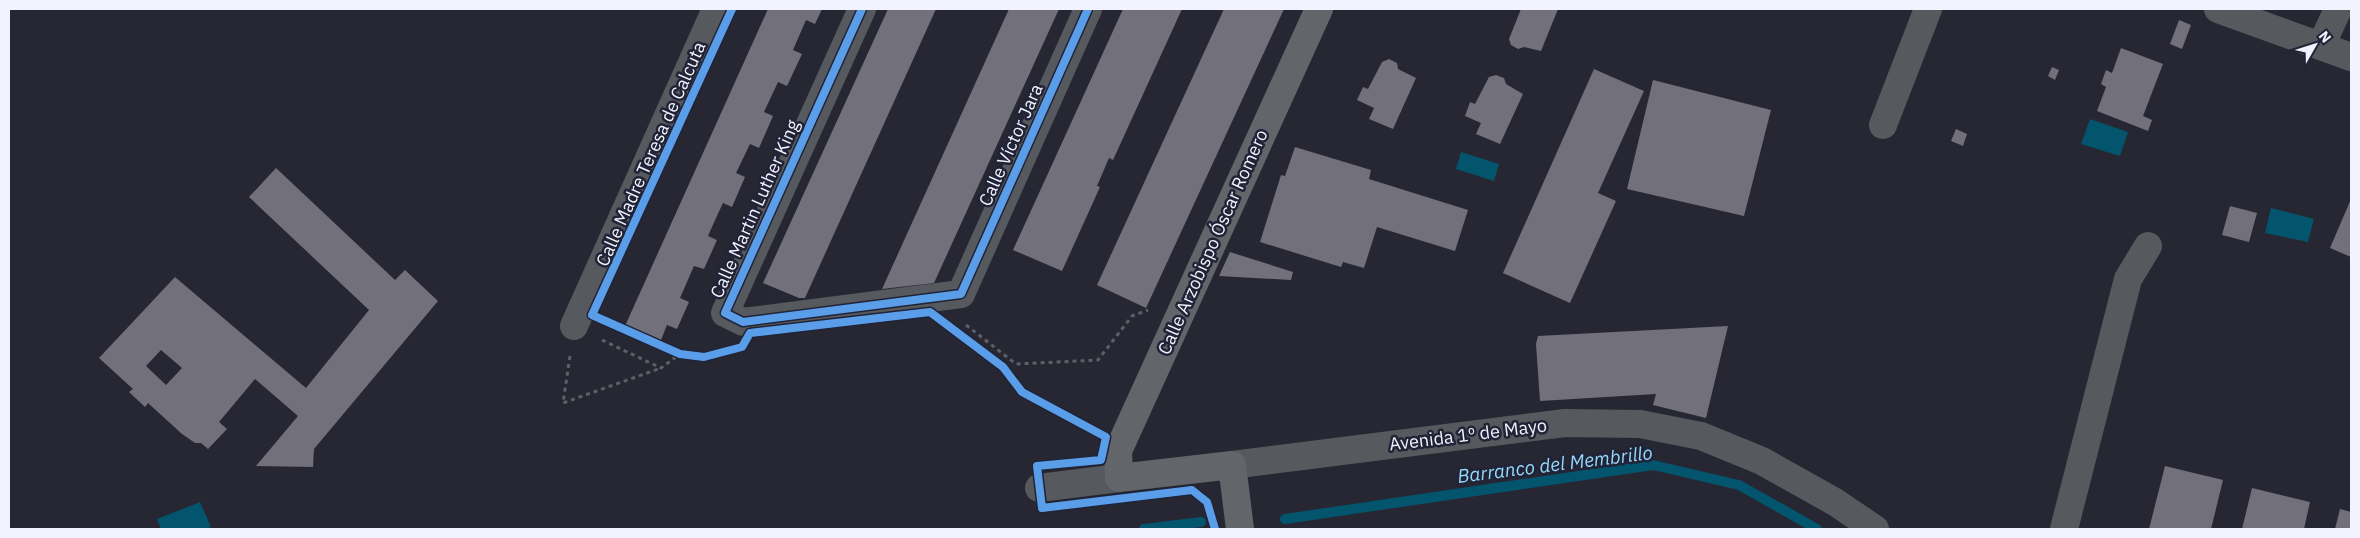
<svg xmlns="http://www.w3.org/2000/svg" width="2360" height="538" font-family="'IBM Plex Sans',sans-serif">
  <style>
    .water { fill: #03546d }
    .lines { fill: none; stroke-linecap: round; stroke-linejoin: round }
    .stream { stroke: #03546d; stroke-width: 10 }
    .building { fill: #72707a; fill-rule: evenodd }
    .path { stroke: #5e6066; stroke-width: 3; stroke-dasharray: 4 4; stroke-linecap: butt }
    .street { stroke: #56595d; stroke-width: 28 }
    .secondary { stroke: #62656a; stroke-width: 28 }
    .cycleway-casing { stroke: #212337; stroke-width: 11 }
    .cycleway { stroke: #5a9eea; stroke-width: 8 }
    .labels { text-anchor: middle; stroke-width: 5; stroke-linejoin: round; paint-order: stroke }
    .street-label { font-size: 18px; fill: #f2f3fe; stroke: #212337 }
    .water-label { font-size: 19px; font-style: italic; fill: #94d9f8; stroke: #212337 }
  </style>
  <rect width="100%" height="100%" fill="#262732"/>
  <g class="water">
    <polygon points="2090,119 2128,132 2120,156 2081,144"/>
    <polygon points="1461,152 1499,164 1494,181 1456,169"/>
    <polygon points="2271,208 2314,219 2308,242 2265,233"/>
    <polygon points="200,502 211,527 204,529 161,529 157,519"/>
  </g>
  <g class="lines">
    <g class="stream">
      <polyline points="1285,519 1653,465 1739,485 1817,529"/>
      <polyline points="1144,529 1201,522"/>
    </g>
  </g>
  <g class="building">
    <polygon points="768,9 822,9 815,24 806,20 793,50 802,54 787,86 778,82 764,112 773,116 759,148 750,144 736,173 745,177 732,207 723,203 716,218 708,236 717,240 704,269 694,266 680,298 689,302 677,329 667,325 661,340 625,326"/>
    <polygon points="888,9 936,9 805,298 799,298 763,283"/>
    <polygon points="1009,9 1059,9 934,283 882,289"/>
    <polygon points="1123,9 1182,9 1113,160 1109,158 1097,186 1100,187 1062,271 1013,250"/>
    <polygon points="1224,9 1284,9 1146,308 1097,285"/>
    <polygon points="1521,9 1558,9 1541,51 1524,47 1518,49 1511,45 1509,39"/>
    <polygon points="2179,20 2191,25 2182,49 2170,44"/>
    <polygon points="2121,48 2163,64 2143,116 2152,120 2148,131 2097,111 2106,87 2101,84 2106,70 2112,73"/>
    <polygon points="1389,59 1397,63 1398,69 1416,78 1393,129 1369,119 1374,108 1357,100 1363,87 1368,89 1382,62"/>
    <polygon points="2052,67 2059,70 2055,80 2048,76"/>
    <polygon points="1594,69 1644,91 1598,193 1616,201 1570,303 1503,273"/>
    <polygon points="1496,75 1504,78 1506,84 1523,94 1500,144 1476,134 1481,123 1465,116 1470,102 1475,104 1489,77"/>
    <polygon points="1653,80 1771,110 1744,216 1627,189"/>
    <polygon points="1956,129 1967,134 1963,146 1951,141"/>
    <polygon points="1295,147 1371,170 1369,179 1468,210 1455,251 1377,227 1364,268 1343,262 1341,267 1260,242 1281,175 1285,176"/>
    <path d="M276 168 395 280 405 270 438 301 314 449 313 467 256 466 298 416 255 379 219 422 227 429 208 449 201 443H195L182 434 148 403 145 407 129 392 133 389 99 358 175 277 306 388 369 310 249 197ZM161 350 182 368 166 385 146 366Z"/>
    <polygon points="2351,199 2351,257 2330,248"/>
    <polygon points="2230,206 2257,213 2249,242 2222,235"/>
    <polygon points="1230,252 1293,272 1291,280 1219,276"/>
    <polygon points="1728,326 1706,418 1653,405 1656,394 1540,401 1536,344 1538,336"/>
    <polygon points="2165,466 2223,480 2211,529 2149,529"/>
    <polygon points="2252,488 2310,502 2304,529 2242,529"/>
    <polygon points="2340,509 2351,512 2351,529 2335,529"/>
  </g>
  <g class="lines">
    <g class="path">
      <polyline points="966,325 1016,364 1098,360 1132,316 1148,310"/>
      <polyline points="602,340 661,368 680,354"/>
      <polyline points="570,356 563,403 661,368"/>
    </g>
    <g class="street">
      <polyline points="862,9 725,313 743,322 961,294 1088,9"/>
      <polyline points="2218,9 2351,57"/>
      <polyline points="2321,46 2338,9"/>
      <polyline points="1883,125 1928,9"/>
      <polyline points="574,326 716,9"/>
      <polyline points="1232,465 1565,423 1640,424 1701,436 1762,461 1835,502 1875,529"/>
      <polyline points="1039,488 1119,478"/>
      <polyline points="2064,529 2128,279 2148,246"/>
    </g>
    <polyline class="secondary" points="1240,529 1232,465 1119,478 1118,451 1319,9"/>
    <defs>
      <g id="cycleway">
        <polyline points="732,9 592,315 680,354 704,357 742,347 750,333 930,312 1003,367 1022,392 1106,437 1101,460 1037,466 1042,508 1192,490 1207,502 1215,529"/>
        <polyline points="862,9 725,313 743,322 961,294 1088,9"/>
      </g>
    </defs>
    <use href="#cycleway" class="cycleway-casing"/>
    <use href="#cycleway" class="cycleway"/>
  </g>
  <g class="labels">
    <g class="street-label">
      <text transform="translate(1011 145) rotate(-66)" y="6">Calle Víctor Jara</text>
      <text transform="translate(651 154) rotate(-66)" y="6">Calle Madre Teresa de Calcuta</text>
      <text transform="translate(755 209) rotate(-66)" y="6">Calle Martin Luther King</text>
      <text transform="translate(1213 242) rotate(-66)" y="6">Calle Arzobispo Óscar Romero</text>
      <text transform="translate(1468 435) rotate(-7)" y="6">Avenida 1º de Mayo</text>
    </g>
    <g class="water-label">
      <text transform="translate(1555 464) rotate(-7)" y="7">Barranco del Membrillo</text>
    </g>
  </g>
  <rect width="2360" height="538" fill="none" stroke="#f2f3fe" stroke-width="20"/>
  <g transform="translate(2315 45) rotate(51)" stroke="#212337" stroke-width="4" paint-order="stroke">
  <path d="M0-4L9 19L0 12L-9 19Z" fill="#f2f3fe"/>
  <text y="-8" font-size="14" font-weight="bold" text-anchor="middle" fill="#f2f3fe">N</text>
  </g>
</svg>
